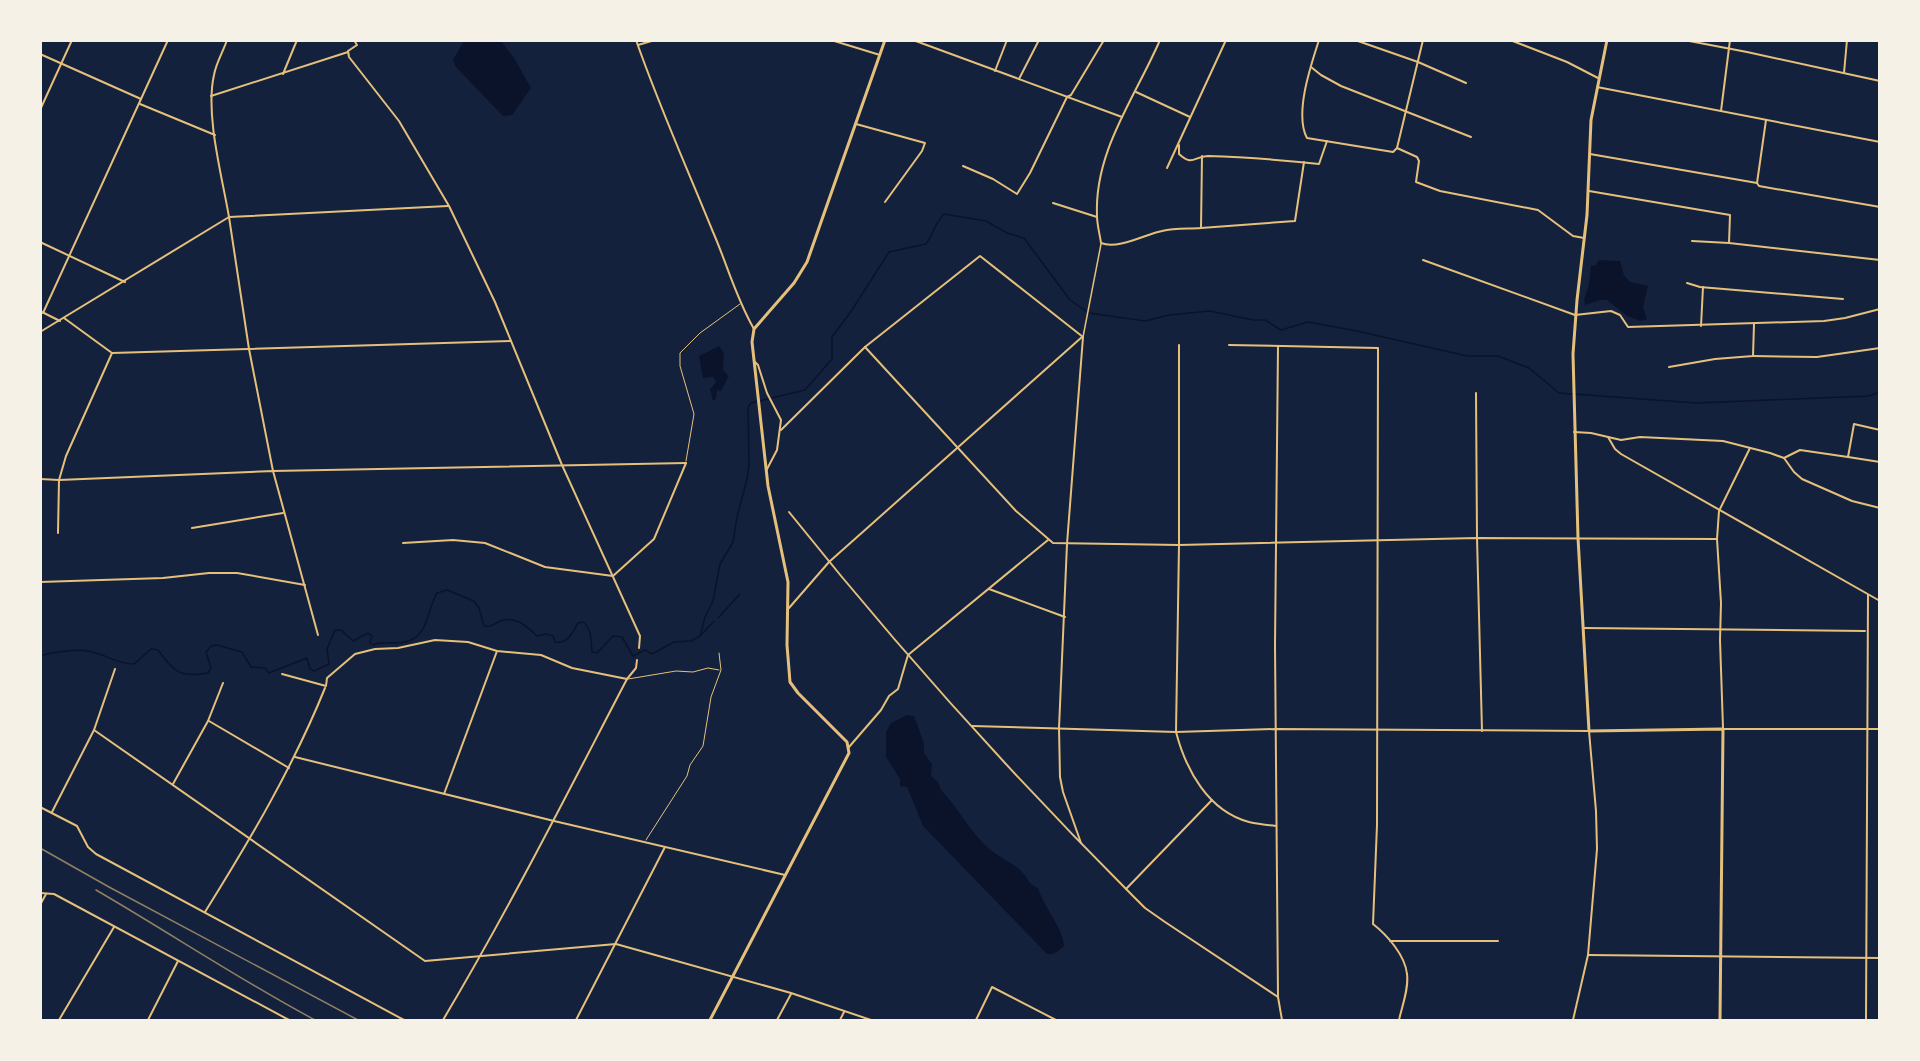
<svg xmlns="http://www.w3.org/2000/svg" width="1920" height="1061" font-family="'PT Sans Narrow',sans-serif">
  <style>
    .water { fill: #0b132b }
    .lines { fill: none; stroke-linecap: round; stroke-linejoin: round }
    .stream { stroke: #0b132b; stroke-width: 1.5 }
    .service { stroke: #e5c07b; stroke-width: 1 }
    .pedestrian { stroke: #e5c07b; stroke-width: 1.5 }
    .minor { stroke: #e5c07b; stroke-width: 2 }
    .tertiary { stroke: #e5c07b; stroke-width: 2 }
    .secondary { stroke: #e5c07b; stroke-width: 3 }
    .rail { stroke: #918062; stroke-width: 1.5 }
  </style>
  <rect width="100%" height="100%" fill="#14213d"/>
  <g class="water">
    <polygon points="464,41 501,41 514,58 531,88 512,115 503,116 456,67 453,60"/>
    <polygon points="1599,260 1620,261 1624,275 1630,282 1648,286 1643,307 1647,319 1640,321 1627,316 1607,300 1600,300 1585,305 1584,300 1589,284 1591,266 1596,265"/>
    <polygon points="719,346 724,353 723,370 729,376 721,391 717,390 716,399 713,401 710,389 716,382 713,377 703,378 699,356"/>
    <path d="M907 715 914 716 924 743V753L932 764 931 776 938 782 941 790C959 808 972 836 992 851 1002 859 1014 863 1022 872 1028 878 1030 886 1038 888 1044 907 1064 930 1064 946 1058 951 1054 955 1047 954L923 826 907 787 900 786V779L886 757V732L891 723Z"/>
  </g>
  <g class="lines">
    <g class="stream">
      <polyline points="718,618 740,594"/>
      <polyline points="701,635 714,621"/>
      <path d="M40 656C52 652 76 649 88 651 105 654 117 664 134 664L151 649 158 650C174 672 180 678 208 673L211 668 206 652 211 646 217 645 242 652 251 667 265 668 269 673 307 658 310 669 314 671 329 664 327 649 335 630H341L353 641 368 633 372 636 370 643 373 645C385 640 393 645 405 642 429 637 427 609 437 593L447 590 474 601 479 608 484 626C491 627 492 625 498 622 513 614 527 626 537 636L546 634 553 636 555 642C568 644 572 633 578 623L583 622C592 629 591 641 592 652L597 653 613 636 622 637 633 656 645 650 652 654 674 642 691 641 700 636 705 617 713 601 720 564 733 542 737 517 747 479 749 464 748 407 751 403 805 390 832 359V337L852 310 889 252 926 244C933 234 936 222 944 214L986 221 1007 233 1024 238 1070 300 1089 313 1145 321 1169 315 1210 311 1253 320H1265L1281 330 1308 322 1357 331 1467 356H1498L1529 368 1559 393 1697 403 1869 396 1880 392"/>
    </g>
    <g class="service">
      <polyline points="686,461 694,414 680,366 680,353 700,333 740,304"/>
      <polyline points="628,679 676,671 693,672 708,668 719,670"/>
      <polyline points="646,840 687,776 690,765 703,746 711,697 721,670 719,653"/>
    </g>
    <polyline class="pedestrian" points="1083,337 1101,244"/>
    <g class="minor">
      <path d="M227 40C223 52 216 63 214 75 205 114 222 176 229 217L448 206"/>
      <polyline points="354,40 357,45 348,51 349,57 399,121 449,206 495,302 562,465 640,636 639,648"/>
      <path d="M636 40C659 106 687 168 713 232 727 264 736 298 754 329"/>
      <polyline points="831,40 880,55"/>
      <polyline points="913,40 1122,117"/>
      <path d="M1160 40C1135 98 1094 151 1097 216 1097 225 1100 235 1101 243 1118 250 1146 234 1162 231 1175 228 1188 229 1201 228"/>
      <path d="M1319 40C1311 65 1294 114 1307 138L1393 152 1397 148 1417 157 1419 161 1416 182 1440 191 1538 210 1573 236 1584 238"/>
      <polyline points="1355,40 1418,62 1466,83"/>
      <polyline points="1684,40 1747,52 1880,81"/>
      <polyline points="638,45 655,40"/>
      <polyline points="40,54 141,99"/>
      <polyline points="1311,67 1321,75 1341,86 1471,137"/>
      <polyline points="995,71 1007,40"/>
      <polyline points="1844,73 1847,40"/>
      <polyline points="283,74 297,40"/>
      <polyline points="1019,79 1039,40"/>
      <polyline points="1597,87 1880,142"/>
      <polyline points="1136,92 1190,117"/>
      <polyline points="211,96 348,52"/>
      <polyline points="140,104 215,135"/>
      <polyline points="40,110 72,40"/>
      <polyline points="1721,111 1730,40"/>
      <polyline points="856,124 925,143 922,151 885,202"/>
      <path d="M1179 145V154C1193 167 1194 156 1208 156 1245 157 1282 160 1319 164L1327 141"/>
      <polyline points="1397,148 1423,40"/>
      <polyline points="1590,154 1757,183 1759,186 1880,207"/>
      <polyline points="1202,156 1201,228 1295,221 1304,162"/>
      <polyline points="963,166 993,179 1017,194 1030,173 1067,97 1071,95 1104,40"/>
      <polyline points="1167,168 1226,40"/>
      <polyline points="1757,183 1766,120"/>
      <polyline points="1589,191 1730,215 1729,243 1692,241"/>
      <polyline points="1053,203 1097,217"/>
      <polyline points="40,242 125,282"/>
      <polyline points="1729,243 1880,260"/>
      <polyline points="1423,260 1575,315 1611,311 1620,315 1628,327 1824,321 1845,318 1880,309"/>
      <polyline points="1687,283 1700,287 1843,299"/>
      <polyline points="43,313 168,40"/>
      <polyline points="64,318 112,353 511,341"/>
      <polyline points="1701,326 1703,287"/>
      <path d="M1179 345V545L1176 732C1186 770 1208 811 1249 822 1258 824 1267 825 1276 826"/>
      <path d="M1229 345 1378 348 1377 825 1373 924C1387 935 1405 955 1407 974 1409 989 1402 1006 1399 1020"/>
      <polyline points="1278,346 1275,645 1278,997 1282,1020"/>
      <polyline points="865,347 1016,511 1053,543 1179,545 1477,538 1717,539"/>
      <polyline points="1753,356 1817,357 1880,348"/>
      <polyline points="754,361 758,365 767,393 781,420 777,450 766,471"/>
      <polyline points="1669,367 1715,359 1753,356 1754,324"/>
      <polyline points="1476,393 1477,538 1482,731"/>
      <polyline points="781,430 865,347 980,256 1083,337"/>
      <polyline points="1574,432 1591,433 1621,440 1640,437 1723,441 1770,453 1784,458 1794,472 1802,479 1852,501 1880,508"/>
      <polyline points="1608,437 1615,449 1621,454 1880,601"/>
      <polyline points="1848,457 1880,462"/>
      <polyline points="1784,458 1800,450 1848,457 1854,424 1880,430"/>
      <polyline points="40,479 59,480 273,471 318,635"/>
      <path d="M789 512C896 646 1011 774 1132 895L1145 908 1165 922 1278 997"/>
      <polyline points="192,528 283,513"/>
      <polyline points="58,533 59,480 66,456 112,353"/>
      <polyline points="403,543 453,540 485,543 545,567 613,576 654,539 686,463"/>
      <polyline points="40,582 163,578 209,573 237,573 305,585"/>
      <polyline points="989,589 1065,617"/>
      <polyline points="789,608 829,562 1082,337"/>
      <polyline points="1583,628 1865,631"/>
      <polyline points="282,674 326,686 327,678 355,654 375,649 398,648 435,640 468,642 497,651 541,655 572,668 627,679"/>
      <polyline points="209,721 289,768"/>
      <polyline points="972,726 1176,732 1276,729 1589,731 1596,811 1597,849 1588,955 1573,1020"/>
      <polyline points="1723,728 1720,640 1721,603 1717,539 1719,511 1750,448"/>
      <polyline points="94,730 425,961 616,944 791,993 871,1020"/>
      <polyline points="849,747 881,710 889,696 898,689 908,655 1048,540"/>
      <polyline points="295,757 554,821 785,875"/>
      <polyline points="173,784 208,721 223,683"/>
      <polyline points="444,794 497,651"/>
      <polyline points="40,807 77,826 88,847 96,854 404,1020"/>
      <polyline points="52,812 94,730 115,669"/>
      <polyline points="1081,843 1063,792 1060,777 1059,728 1067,544 1083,337"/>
      <polyline points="1126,889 1212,800"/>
      <polyline points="40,893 54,894 289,1020"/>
      <polyline points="40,905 46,894"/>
      <path d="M205 912C250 840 293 767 325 688"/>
      <polyline points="1390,941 1498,941"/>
      <polyline points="1588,955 1880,958"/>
      <polyline points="59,1020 114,927"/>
      <polyline points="148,1020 178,961"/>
      <path d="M443 1020C509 909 567 794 627 679L636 668 637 660"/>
      <polyline points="576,1020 665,847"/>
      <polyline points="777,1020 791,994"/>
      <polyline points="840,1020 844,1012"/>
      <polyline points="976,1020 992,987 1056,1020"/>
      <polyline points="1866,1020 1868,595"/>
    </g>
    <g class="tertiary">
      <polyline points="1510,40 1567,62 1598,78"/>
      <polyline points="40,311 60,321"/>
      <polyline points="40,332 229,217 249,349 273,471 686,463"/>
      <polyline points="1723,729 1880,729"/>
    </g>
    <g class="secondary">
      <polyline points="1607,40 1591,120 1587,215 1577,300 1573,354 1578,538 1589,731 1723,729 1720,1020"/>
      <polyline points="710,1020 849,753 847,742 798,693 790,682 787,645 788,582 768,486 752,342 754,329 794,283 807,262 885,40"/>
    </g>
    <g class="rail">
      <polyline points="40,848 109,887 358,1020"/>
      <path d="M96 890C170 933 240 980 315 1020"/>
    </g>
  </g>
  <rect width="1920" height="1061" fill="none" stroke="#f6f1e7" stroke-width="84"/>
</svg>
